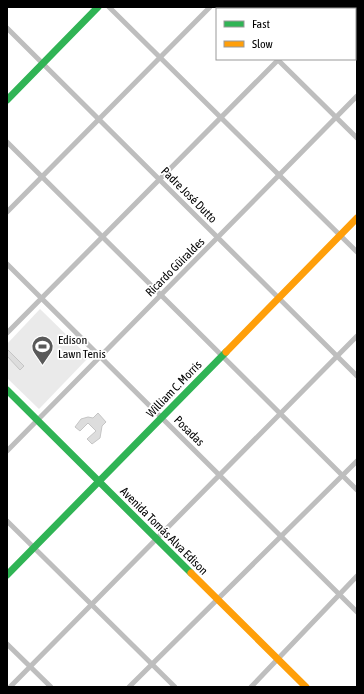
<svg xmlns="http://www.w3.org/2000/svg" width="364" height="694" font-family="'Asap Condensed',sans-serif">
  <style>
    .green { fill: #eaeaea }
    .building { fill: #ddd; stroke: #c5c5c5 }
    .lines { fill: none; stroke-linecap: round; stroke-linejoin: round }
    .street { stroke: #bebebe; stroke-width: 5 }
    .fast { stroke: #30b455; stroke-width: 7 }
    .slow { stroke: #ff9f0a; stroke-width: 7 }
    .labels { text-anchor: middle; stroke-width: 3.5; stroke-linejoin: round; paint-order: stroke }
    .street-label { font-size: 12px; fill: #000; stroke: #fff }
    .poi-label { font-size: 12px; fill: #000; stroke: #fff; text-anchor: start }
  </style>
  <rect width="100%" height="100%" fill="#fff"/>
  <polygon class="green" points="40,309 89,357 39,409 7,378 7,344"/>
  <g class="building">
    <polygon points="7,349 24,366 20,370 7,356"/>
    <polygon points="98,413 106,422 102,426 100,438 92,444 87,439 96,431 88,423 80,431 75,427 81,419 88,417 93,418"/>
  </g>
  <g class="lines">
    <g class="street">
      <polyline points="109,7 357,252"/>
      <polyline points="224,7 226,9"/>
      <polyline points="343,7 345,9"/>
      <polyline points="329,9 331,7"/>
      <polyline points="355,19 357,20"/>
      <polyline points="7,28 357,376"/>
      <polyline points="277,59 357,138"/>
      <polyline points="7,142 357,490"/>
      <polyline points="7,212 210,7"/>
      <polyline points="7,264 357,612"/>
      <polyline points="7,333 279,59"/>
      <polyline points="7,451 357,96"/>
      <polyline points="7,521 175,687"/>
      <polyline points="7,644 51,687"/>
      <polyline points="10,687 357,336"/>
      <polyline points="129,687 357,461"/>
      <polyline points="251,687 357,576"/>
    </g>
    <g class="fast">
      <polyline points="7,100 98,7"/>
      <polyline points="7,390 191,573"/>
      <polyline points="7,575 226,352"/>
    </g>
    <g class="slow">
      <polyline points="226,352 357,218"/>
      <polyline points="191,573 306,687"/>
    </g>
  </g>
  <defs>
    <symbol id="stadium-pin" viewBox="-11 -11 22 30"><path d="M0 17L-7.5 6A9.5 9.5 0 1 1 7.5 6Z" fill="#595959" stroke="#fff"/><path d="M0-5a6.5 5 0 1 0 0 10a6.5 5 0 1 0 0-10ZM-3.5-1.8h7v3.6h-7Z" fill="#fff"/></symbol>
  </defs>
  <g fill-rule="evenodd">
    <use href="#stadium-pin" x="30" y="334" width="25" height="34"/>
  </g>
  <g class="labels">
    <g class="street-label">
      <text transform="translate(189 195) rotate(45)" y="4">Padre José Dutto</text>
      <text transform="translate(175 267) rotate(-45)" y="4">Ricardo Güiraldes</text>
      <text transform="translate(174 389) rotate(-46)" y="4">William C. Morris</text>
      <text transform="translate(189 431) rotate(45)" y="4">Posadas</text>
      <text transform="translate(164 531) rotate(45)" y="4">Avenida Tomás Alva Edison</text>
    </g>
    <g class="poi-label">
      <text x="58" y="344">Edison<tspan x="58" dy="14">Lawn Tenis</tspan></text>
    </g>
  </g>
  <rect width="364" height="694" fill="none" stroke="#000000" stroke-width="16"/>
  <rect x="216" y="8" width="140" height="52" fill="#ffffff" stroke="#999999"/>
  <rect x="224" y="21" width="20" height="6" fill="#30b455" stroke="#999999"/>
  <text x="252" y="28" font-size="12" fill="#000000">Fast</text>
  <rect x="224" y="41" width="20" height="6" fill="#ff9f0a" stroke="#999999"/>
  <text x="252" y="48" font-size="12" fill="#000000">Slow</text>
</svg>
